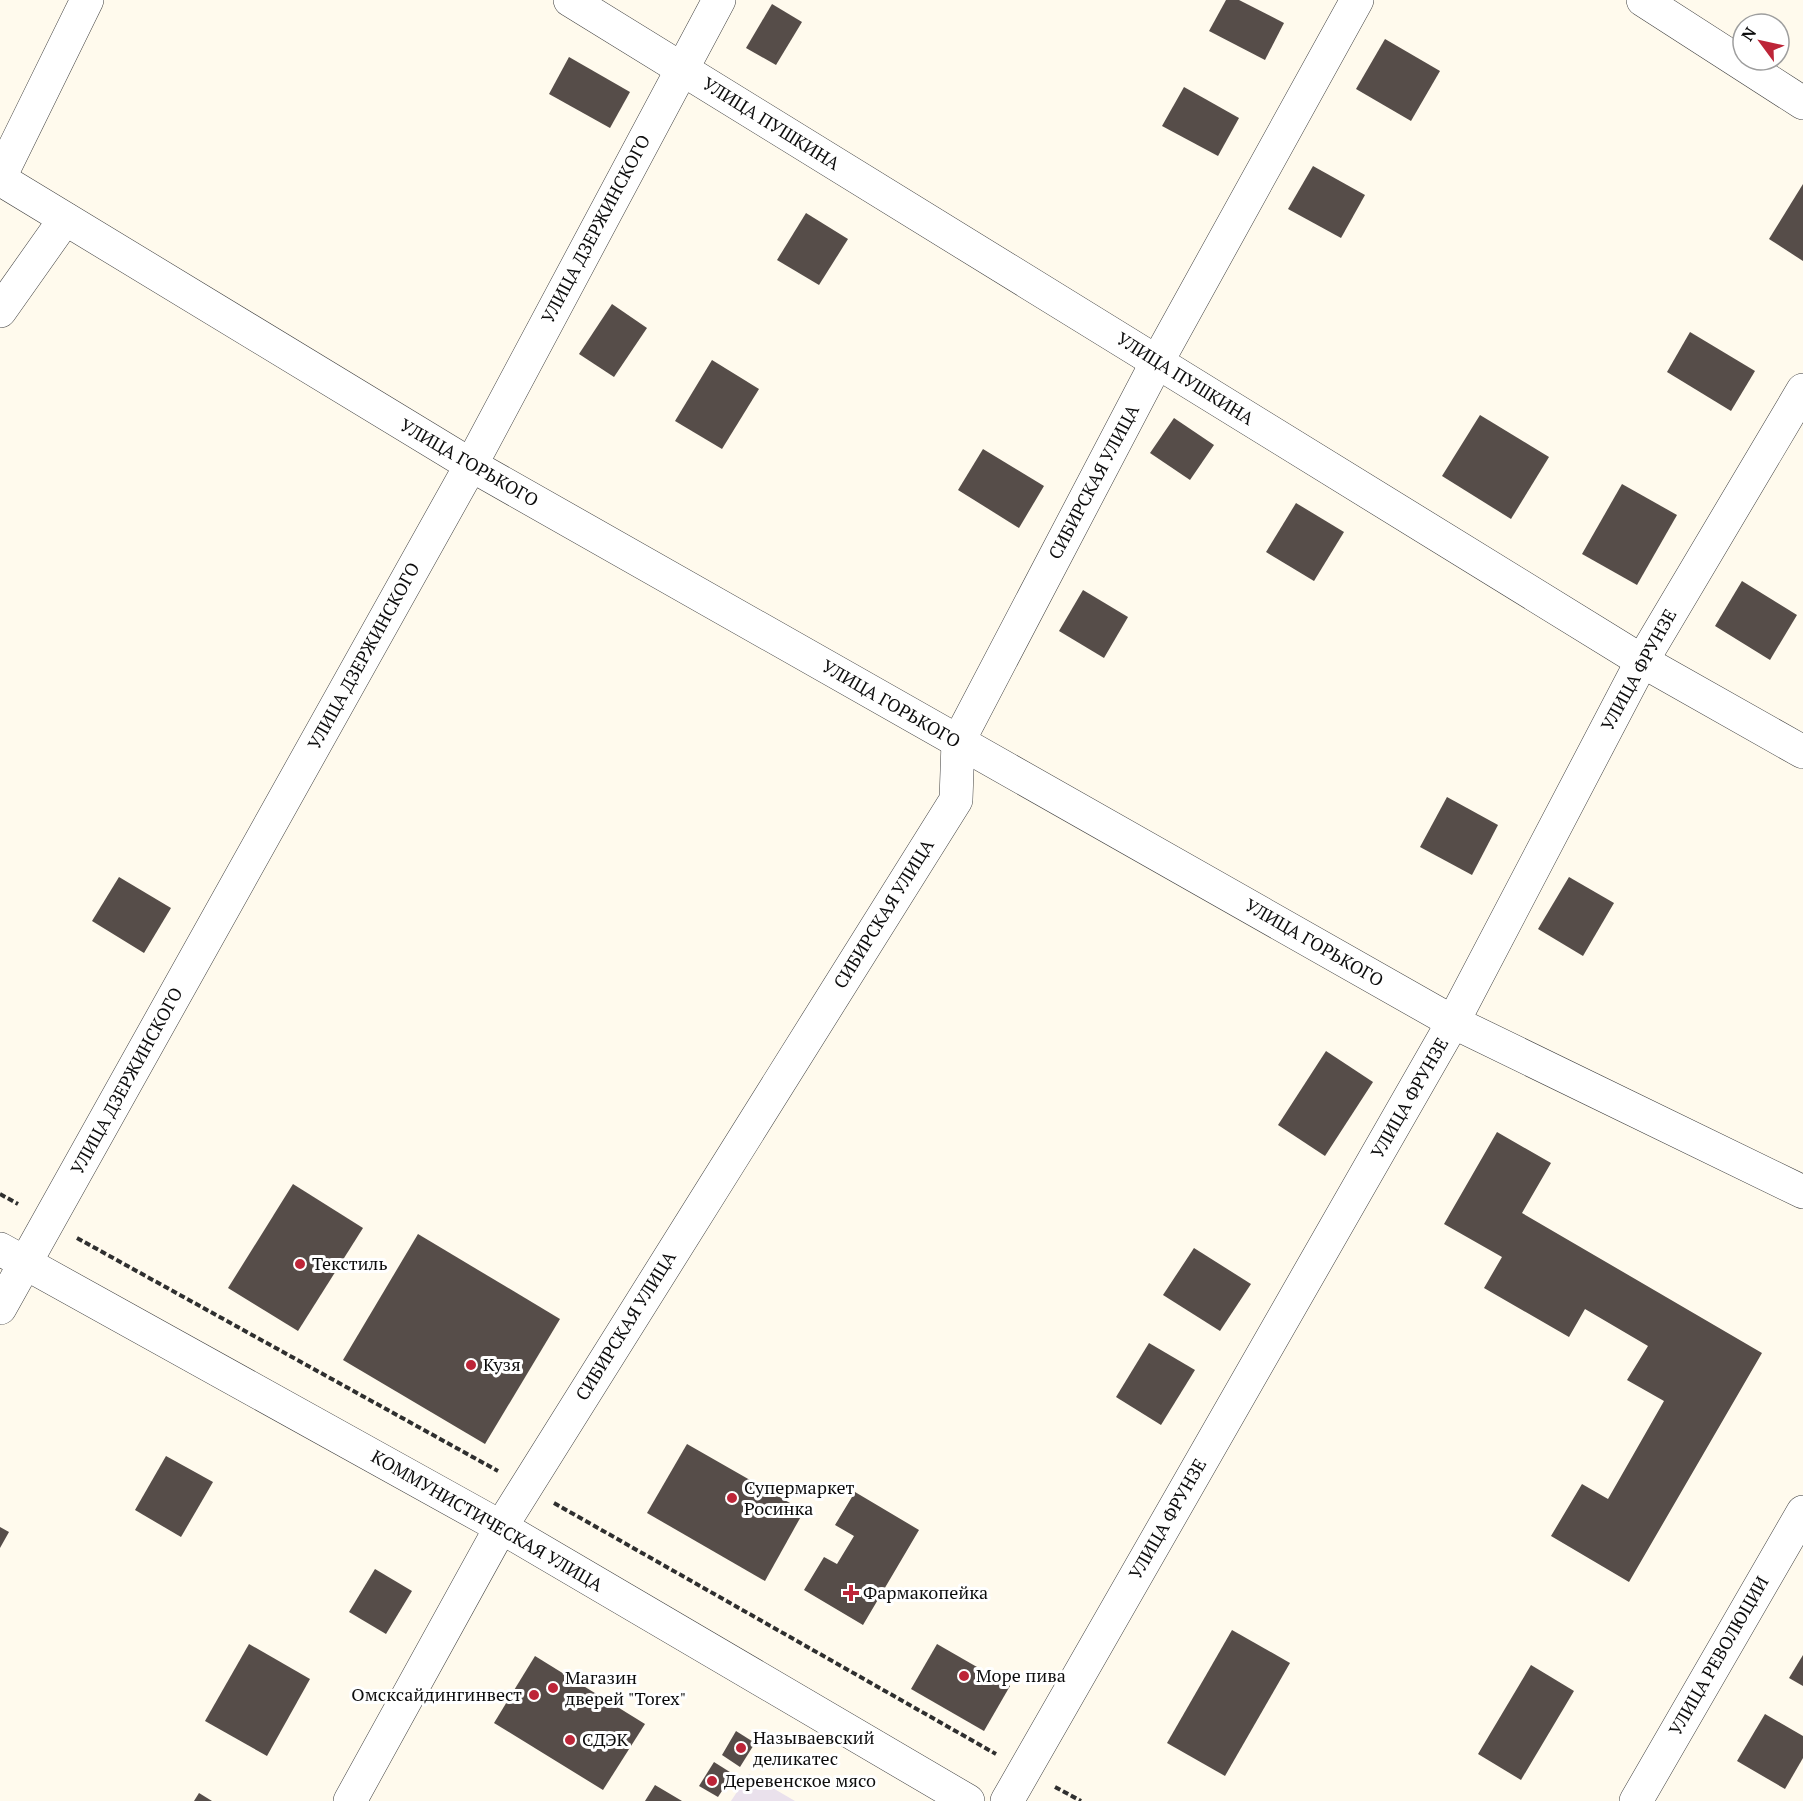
<svg xmlns="http://www.w3.org/2000/svg" width="1803" height="1801" font-family="'PT Serif',serif">
  <style>
    .industrial { fill: #eae1ec }
    .building { fill: #564d49 }
    .lines { fill: none; stroke-linecap: round; stroke-linejoin: round }
    .minor-casing { stroke: #404040; stroke-width: 34 }
    .path { stroke: #2f2f2f; stroke-width: 4; stroke-dasharray: 6 3; stroke-linecap: butt }
    .minor { stroke: #fff; stroke-width: 33 }
    .poi-dot { fill: #bd2538; stroke: #fff; stroke-width: 2 }
    .labels { text-anchor: middle; stroke-width: 6; stroke-linejoin: round; paint-order: stroke }
    .street-label { font-size: 18px; fill: #0d0d0d; stroke: #fff }
    .poi-label { font-size: 18px; fill: #0d0d0d; stroke: #fff; text-anchor: start }
  </style>
  <rect width="100%" height="100%" fill="#fffaed"/>
  <polygon class="industrial" points="749,1774 795,1801 731,1801"/>
  <g class="building">
    <polygon points="1226,0 1239,0 1284,23 1265,60 1209,31"/>
    <polygon points="772,4 802,22 776,65 746,48"/>
    <polygon points="1385,39 1440,71 1411,121 1356,89"/>
    <polygon points="569,57 630,92 610,128 549,94"/>
    <polygon points="1184,87 1239,118 1218,156 1162,126"/>
    <polygon points="1313,166 1365,195 1341,238 1288,209"/>
    <polygon points="1803,184 1803,261 1769,239"/>
    <polygon points="806,213 848,239 819,285 777,260"/>
    <polygon points="612,304 647,328 614,377 579,354"/>
    <polygon points="1690,332 1755,371 1731,411 1667,372"/>
    <polygon points="712,360 759,389 722,449 675,421"/>
    <polygon points="1480,415 1549,457 1511,519 1442,476"/>
    <polygon points="1174,418 1214,445 1190,480 1150,453"/>
    <polygon points="983,449 1044,486 1019,528 958,490"/>
    <polygon points="1622,484 1677,515 1637,585 1582,554"/>
    <polygon points="1296,503 1344,532 1314,581 1266,552"/>
    <polygon points="1742,581 1797,615 1770,660 1715,626"/>
    <polygon points="1083,590 1128,617 1104,658 1059,631"/>
    <polygon points="1447,797 1498,825 1472,875 1420,847"/>
    <polygon points="119,877 171,908 144,953 92,921"/>
    <polygon points="1569,877 1614,903 1583,956 1538,929"/>
    <polygon points="1326,1051 1373,1082 1325,1156 1278,1125"/>
    <polygon points="1497,1132 1551,1163 1522,1213 1762,1353 1629,1582 1551,1536 1582,1484 1608,1499 1664,1401 1627,1380 1648,1346 1585,1309 1569,1337 1484,1288 1502,1257 1444,1224"/>
    <polygon points="293,1184 363,1228 298,1331 228,1288"/>
    <polygon points="418,1234 560,1319 485,1444 343,1360"/>
    <polygon points="1194,1248 1251,1284 1220,1331 1163,1295"/>
    <polygon points="1149,1343 1195,1370 1161,1425 1116,1397"/>
    <polygon points="687,1444 804,1511 765,1581 647,1513"/>
    <polygon points="166,1456 213,1482 181,1537 135,1510"/>
    <polygon points="855,1492 919,1530 863,1625 804,1590 824,1557 837,1564 854,1536 835,1525"/>
    <polygon points="0,1527 9,1532 0,1548"/>
    <polygon points="375,1569 412,1591 386,1634 349,1612"/>
    <polygon points="1232,1630 1290,1663 1225,1776 1167,1743"/>
    <polygon points="249,1644 310,1679 267,1756 205,1721"/>
    <polygon points="937,1644 1010,1686 984,1731 911,1689"/>
    <polygon points="1803,1655 1803,1686 1789,1678"/>
    <polygon points="535,1656 645,1724 603,1790 494,1723"/>
    <polygon points="1531,1665 1574,1691 1521,1780 1478,1754"/>
    <polygon points="1765,1714 1803,1736 1803,1758 1785,1789 1737,1761"/>
    <polygon points="736,1731 755,1743 740,1767 722,1755"/>
    <polygon points="714,1762 733,1774 718,1797 699,1786"/>
    <polygon points="655,1785 682,1801 645,1801"/>
    <polygon points="199,1793 212,1801 194,1801"/>
  </g>
  <g class="lines">
    <defs>
      <g id="minor">
        <polyline points="570,0 1642,661 1803,752"/>
        <polyline points="1643,0 1803,103"/>
        <polyline points="0,177 87,0"/>
        <polyline points="0,179 471,465 1453,1022 1803,1192"/>
        <polyline points="0,311 65,219"/>
        <polyline points="0,1249 501,1527 968,1801"/>
        <polyline points="0,1308 471,465 719,0"/>
        <polyline points="350,1801 501,1527 956,800 958,742 1157,362 1357,0"/>
        <polyline points="1007,1801 1453,1022 1642,661 1803,390"/>
        <polyline points="1636,1801 1803,1512"/>
      </g>
    </defs>
    <use href="#minor" class="minor-casing"/>
    <g class="path">
      <polyline points="0,1194 18,1204"/>
      <polyline points="77,1238 498,1471"/>
      <polyline points="554,1503 996,1754"/>
      <polyline points="1055,1787 1081,1801"/>
    </g>
    <use href="#minor" class="minor"/>
  </g>
  <g class="poi-dot">
    <circle cx="300" cy="1264" r="6"/>
    <circle cx="471" cy="1365" r="6"/>
    <circle cx="732" cy="1498" r="6"/>
    <path d="M848 1584h6v6h6v6h-6v6h-6v-6h-6v-6h6z"/>
    <circle cx="964" cy="1676" r="6"/>
    <circle cx="553" cy="1688" r="6"/>
    <circle cx="534" cy="1695" r="6"/>
    <circle cx="570" cy="1740" r="6"/>
    <circle cx="741" cy="1748" r="6"/>
    <circle cx="712" cy="1781" r="6"/>
  </g>
  <g class="labels">
    <g class="street-label">
      <text transform="translate(771 124) rotate(32)" y="6">УЛИЦА ПУШКИНА</text>
      <text transform="translate(596 229) rotate(-62)" y="6">УЛИЦА ДЗЕРЖИНСКОГО</text>
      <text transform="translate(1185 379) rotate(32)" y="6">УЛИЦА ПУШКИНА</text>
      <text transform="translate(469 463) rotate(30)" y="6">УЛИЦА ГОРЬКОГО</text>
      <text transform="translate(1094 482) rotate(-62)" y="6">СИБИРСКАЯ УЛИЦА</text>
      <text transform="translate(364 656) rotate(-61)" y="6">УЛИЦА ДЗЕРЖИНСКОГО</text>
      <text transform="translate(1639 670) rotate(-61)" y="6">УЛИЦА ФРУНЗЕ</text>
      <text transform="translate(891 704) rotate(30)" y="6">УЛИЦА ГОРЬКОГО</text>
      <text transform="translate(884 914) rotate(-58)" y="6">СИБИРСКАЯ УЛИЦА</text>
      <text transform="translate(1314 943) rotate(30)" y="6">УЛИЦА ГОРЬКОГО</text>
      <text transform="translate(127 1081) rotate(-61)" y="6">УЛИЦА ДЗЕРЖИНСКОГО</text>
      <text transform="translate(1410 1098) rotate(-60)" y="6">УЛИЦА ФРУНЗЕ</text>
      <text transform="translate(626 1326) rotate(-58)" y="6">СИБИРСКАЯ УЛИЦА</text>
      <text transform="translate(1168 1519) rotate(-60)" y="6">УЛИЦА ФРУНЗЕ</text>
      <text transform="translate(487 1521) rotate(30)" y="6">КОММУНИСТИЧЕСКАЯ УЛИЦА</text>
      <text transform="translate(1719 1656) rotate(-60)" y="6">УЛИЦА РЕВОЛЮЦИИ</text>
    </g>
    <g class="poi-label">
      <text x="312" y="1270">Текстиль</text>
      <text x="483" y="1371">Кузя</text>
      <text x="744" y="1494">Супермаркет<tspan x="744" dy="21">Росинка</tspan></text>
      <text x="863" y="1599">Фармакопейка</text>
      <text x="976" y="1682">Море пива</text>
      <text x="565" y="1684">Магазин<tspan x="565" dy="21">дверей "Torex"</tspan></text>
      <text x="522" y="1701" text-anchor="end">Омсксайдингинвест</text>
      <text x="753" y="1744">Называевский<tspan x="753" dy="21">деликатес</tspan></text>
      <text x="582" y="1746">СДЭК</text>
      <text x="724" y="1787">Деревенское мясо</text>
    </g>
  </g>
  <g transform="translate(1761 42) rotate(303)"><circle r="28" fill="#ffffff" stroke="#9e9e9e" stroke-width="1.5"/>
  <path d="M0-4.5L10 22L0 15L-10 22Z" fill="#bd2538"/>
  <text y="-9" font-size="16" font-weight="bold" text-anchor="middle" fill="#0d0d0d">N</text>
  </g>
</svg>
